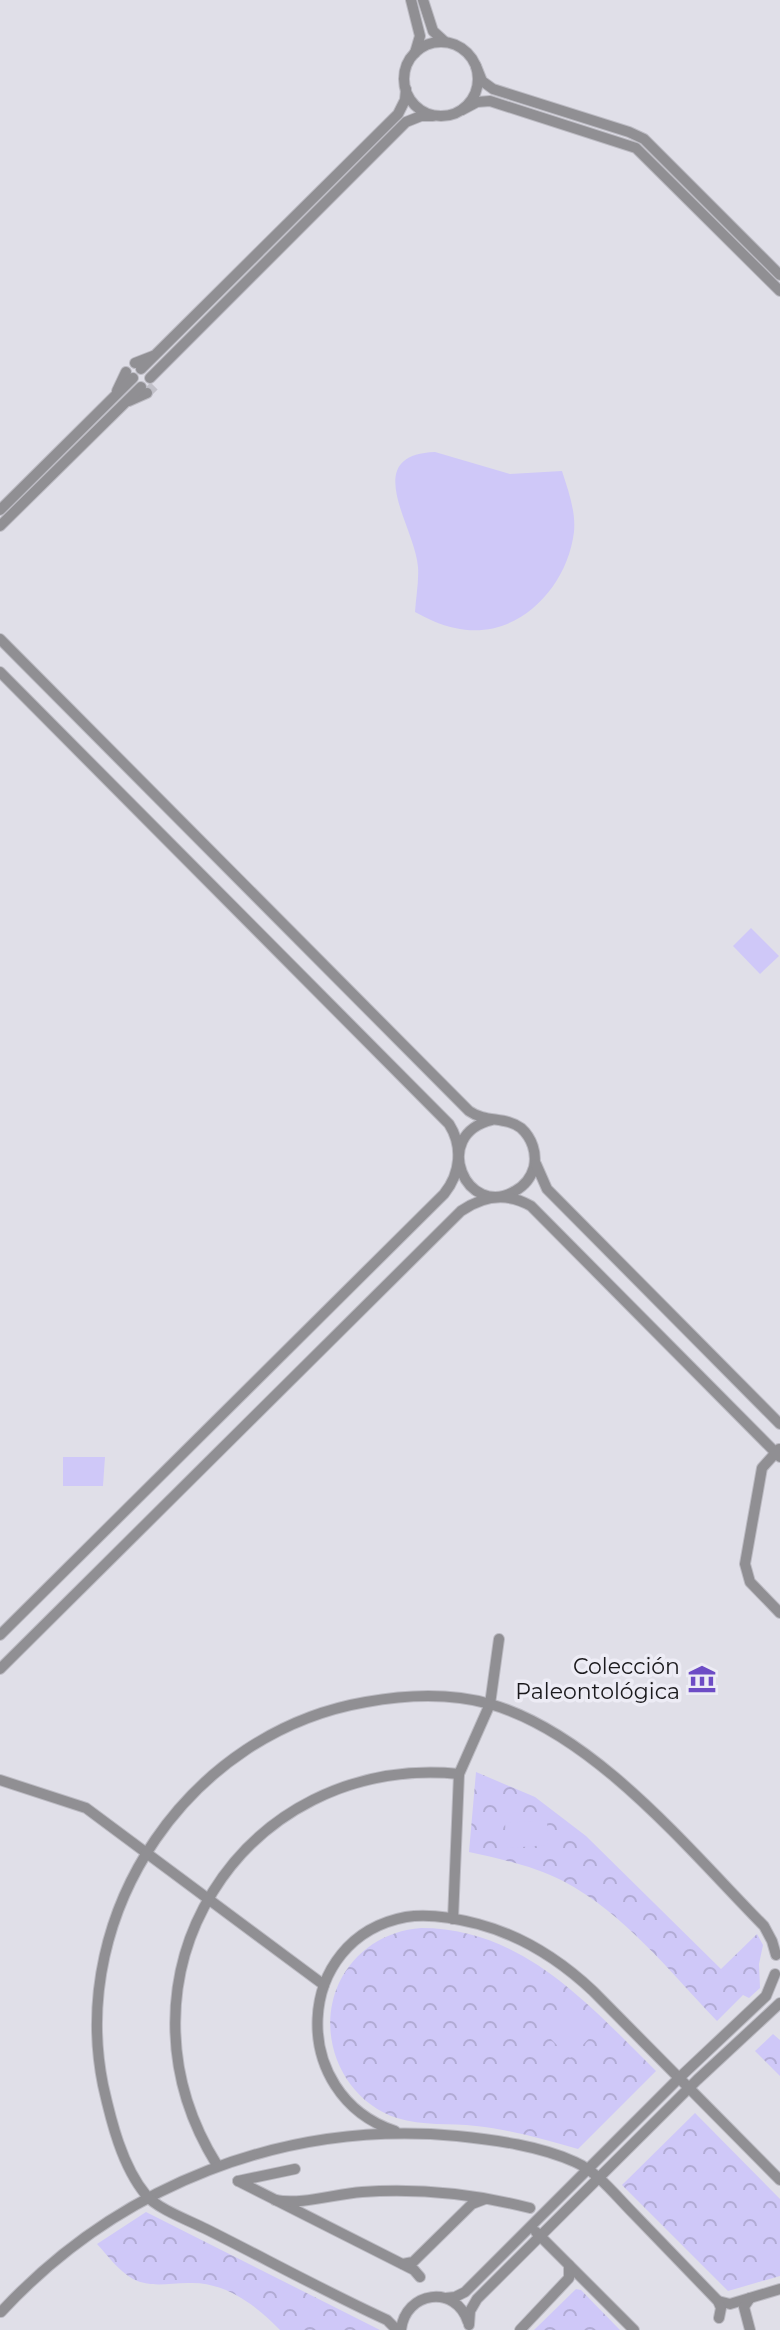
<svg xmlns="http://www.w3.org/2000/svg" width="780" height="2330" font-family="Montserrat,sans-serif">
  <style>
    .forest { fill: url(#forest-crowns) }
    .pitch { fill: #cfc8f8 }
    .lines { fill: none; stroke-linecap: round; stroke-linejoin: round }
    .minor-tunnel { stroke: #c2c1c9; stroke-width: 10; stroke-dasharray: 10 5; stroke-linecap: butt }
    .minor-casing { stroke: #bcbbc3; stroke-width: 12 }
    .minor { stroke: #908f93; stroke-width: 10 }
    .labels { text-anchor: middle; stroke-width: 7; stroke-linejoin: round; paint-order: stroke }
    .poi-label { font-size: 22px; fill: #1a191c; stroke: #edecf5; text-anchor: end }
  </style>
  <defs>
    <pattern id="forest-crowns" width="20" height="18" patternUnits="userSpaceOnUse" patternTransform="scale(2)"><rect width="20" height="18" fill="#cfc8f8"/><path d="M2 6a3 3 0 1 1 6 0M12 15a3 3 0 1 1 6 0" fill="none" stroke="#b1abd4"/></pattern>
  </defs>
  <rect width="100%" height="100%" fill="#e0dfe8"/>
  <g class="forest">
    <path d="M476 1772 535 1797 586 1836 721 1969 757 1934 763 1945 759 1964 760 1988 749 1998 743 1995 717 2021C670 1972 624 1913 563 1881 533 1866 501 1859 469 1852Z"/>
    <path d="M421 1928C523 1928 589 2005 656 2071L578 2149C544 2139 511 2130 476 2126 450 2123 422 2126 397 2118 342 2100 315 2035 339 1983 355 1950 385 1931 421 1928Z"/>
    <polygon points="773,2034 780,2040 780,2076 755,2051"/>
    <polygon points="695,2113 780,2199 780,2276 728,2291 622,2185"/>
    <path d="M146 2212 380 2330H280C256 2305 224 2281 188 2283 168 2283 151 2288 133 2279 118 2270 108 2256 97 2244Z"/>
    <polygon points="576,2289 581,2290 620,2330 534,2330"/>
  </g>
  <g class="pitch">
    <path d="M435 452 510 474 562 471C568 490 576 511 574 532 567 589 516 642 455 628 440 625 428 619 415 612 416 597 419 581 418 567 415 526 359 455 435 452Z"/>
    <polygon points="751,928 779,956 760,974 733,946"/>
    <polygon points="63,1457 105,1457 103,1486 63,1486"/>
    <polygon points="547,1820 548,1845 507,1848 505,1823"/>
    <polygon points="577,2006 599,2028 570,2058 548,2036"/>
  </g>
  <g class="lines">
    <polyline class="minor-tunnel" points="147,393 156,384"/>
    <defs>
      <g id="minor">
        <polyline points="411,0 420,36 415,53"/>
        <polyline points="423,0 433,31 445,42"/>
        <circle cx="441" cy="79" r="37"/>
        <polyline points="476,66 482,81 493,89 629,132 644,139 780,275"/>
        <polyline points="462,110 477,102 490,101 636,148 780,291"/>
        <polyline points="135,363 153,356"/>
        <polyline points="141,369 398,114 405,100 406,89"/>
        <polyline points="150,378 406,122 421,116 433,116"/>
        <polyline points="117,391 126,372"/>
        <polyline points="129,401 147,393"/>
        <polyline points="0,510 133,378"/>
        <polyline points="0,526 141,387"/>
        <path d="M0 639 469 1111C486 1123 505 1116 521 1128 532 1138 537 1153 534 1167 531 1178 524 1186 515 1191 467 1220 429 1135 492 1120"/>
        <path d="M0 672 449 1124C463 1146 461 1173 444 1194L0 1635"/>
        <polyline points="536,1164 547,1189 780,1424"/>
        <polyline points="779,1449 762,1468 745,1564 750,1582 780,1613"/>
        <path d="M0 1669 461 1211C483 1196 507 1192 531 1206L780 1457"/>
        <polyline points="0,1780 86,1808 324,1985"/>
        <polyline points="453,1919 459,1774 490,1704 499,1639"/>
        <path d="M395 2131C287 2095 293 1938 406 1917 430 1913 455 1918 478 1924 523 1936 560 1960 593 1991L780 2180"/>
        <path d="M217 2165C101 1979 241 1753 459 1774"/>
        <polyline points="238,2181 414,2270 420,2277"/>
        <polyline points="238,2181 295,2169"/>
        <path d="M275 2200C303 2205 334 2194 362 2192 419 2188 475 2194 530 2208"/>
        <polyline points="536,2232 634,2330"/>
        <polyline points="403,2264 413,2262 472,2204 485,2199"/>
        <polyline points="446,2298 455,2297 465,2292 679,2078 766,1996 775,1974"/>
        <polyline points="718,2301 730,2304 780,2289"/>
        <path d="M1 2312C119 2185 284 2120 457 2136 496 2140 540 2146 575 2162 598 2172 616 2196 634 2214 662 2243 690 2272 718 2301L721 2308 719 2318"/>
        <polyline points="469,2325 470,2311 477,2299 697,2080 780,2003"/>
        <path d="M397 2330 387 2320C326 2292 266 2259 206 2229 190 2221 156 2208 146 2195 122 2166 111 2121 103 2085 68 1911 190 1732 366 1702 405 1695 451 1693 490 1704 595 1734 689 1850 764 1926L772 1941 776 1955"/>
        <path d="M401 2330C405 2291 456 2284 468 2322"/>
        <polyline points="520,2330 569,2278 569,2265"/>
        <polyline points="750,2330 744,2307 750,2298"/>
      </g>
    </defs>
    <use href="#minor" class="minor-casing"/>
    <use href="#minor" class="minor"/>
  </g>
  <defs>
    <symbol id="museum-bare" viewBox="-9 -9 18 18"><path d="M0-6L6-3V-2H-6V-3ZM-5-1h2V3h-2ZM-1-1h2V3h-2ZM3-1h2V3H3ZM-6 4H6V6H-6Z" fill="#6d4cc5" stroke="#edecf5" stroke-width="2.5" paint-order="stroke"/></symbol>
  </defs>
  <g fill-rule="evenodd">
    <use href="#museum-bare" x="682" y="1659" width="40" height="40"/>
  </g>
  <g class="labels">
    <g class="poi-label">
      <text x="680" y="1674">Colección<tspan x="680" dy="25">Paleontológica</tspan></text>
    </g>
  </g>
</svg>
